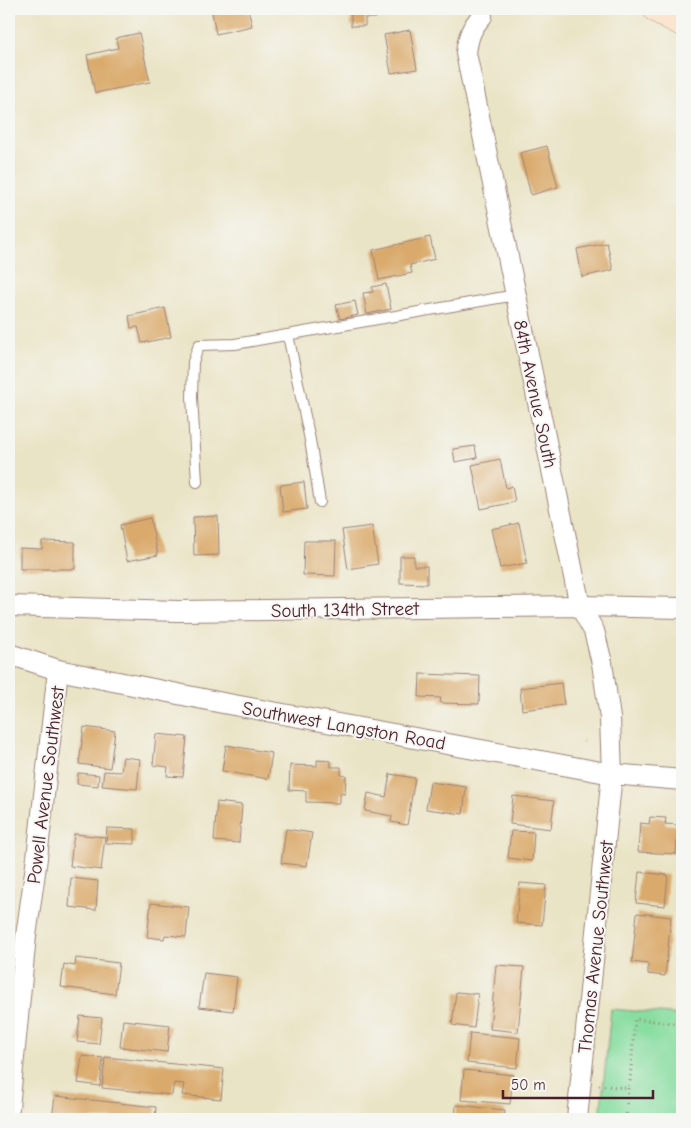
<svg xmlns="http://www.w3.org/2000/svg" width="691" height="1128" font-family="'Comic Neue',sans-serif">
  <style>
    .green { fill: #88dda0; stroke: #697e66 }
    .building { fill: #daaa6c }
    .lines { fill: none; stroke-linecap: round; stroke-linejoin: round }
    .lane-casing { stroke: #9a8278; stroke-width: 12 }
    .street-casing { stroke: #9a8278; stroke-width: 22 }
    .secondary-casing { stroke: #9a8278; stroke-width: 29 }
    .path { stroke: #9a8278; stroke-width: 3; stroke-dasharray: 1 4; stroke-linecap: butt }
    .lane { stroke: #fff; stroke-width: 10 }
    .street { stroke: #fff; stroke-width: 20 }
    .secondary { stroke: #fbe5cf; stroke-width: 28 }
    .labels { text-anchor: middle; stroke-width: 4; stroke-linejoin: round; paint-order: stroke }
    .street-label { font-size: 19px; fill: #4a1f2b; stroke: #f6f6f2 }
  </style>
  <rect width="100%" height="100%" fill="#f6f6f2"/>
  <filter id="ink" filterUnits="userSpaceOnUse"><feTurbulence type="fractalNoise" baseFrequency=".02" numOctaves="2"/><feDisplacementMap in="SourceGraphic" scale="10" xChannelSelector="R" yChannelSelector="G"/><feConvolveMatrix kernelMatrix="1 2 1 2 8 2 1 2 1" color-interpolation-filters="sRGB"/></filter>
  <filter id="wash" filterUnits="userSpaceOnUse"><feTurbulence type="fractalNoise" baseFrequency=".0096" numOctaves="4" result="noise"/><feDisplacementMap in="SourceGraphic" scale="20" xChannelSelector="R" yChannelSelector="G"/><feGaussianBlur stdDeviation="1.12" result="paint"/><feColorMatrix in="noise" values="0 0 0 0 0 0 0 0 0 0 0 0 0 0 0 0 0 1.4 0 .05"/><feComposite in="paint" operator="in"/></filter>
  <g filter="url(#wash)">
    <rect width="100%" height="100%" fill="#eae4c6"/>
    <polygon class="green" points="611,1009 682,1015 682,1119 600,1119"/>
    <g id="blocks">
      <g class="building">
        <polygon points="230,9 248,9 252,26 216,34 212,12"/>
        <polygon points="351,9 376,9 376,18 365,18 365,26 351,26"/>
        <polygon points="410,30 417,69 391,73 384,35"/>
        <polygon points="139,33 150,82 95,93 87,55 118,48 116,38"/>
        <polygon points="547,146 558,187 531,195 520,153"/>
        <polygon points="430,237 435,259 410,265 412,273 379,280 373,250"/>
        <polygon points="607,243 613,270 582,277 577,249"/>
        <polygon points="386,284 391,309 367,314 363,293 373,292 372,287"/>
        <polygon points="355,301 358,315 340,319 336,305"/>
        <polygon points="165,308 171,337 142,343 138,327 131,328 129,316"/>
        <polygon points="475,446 477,458 455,462 453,449"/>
        <polygon points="500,459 506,488 512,486 515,502 481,509 472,465"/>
        <polygon points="304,482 307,509 283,512 280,485"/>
        <polygon points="218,516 219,555 194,556 193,517"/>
        <polygon points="150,518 158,555 127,561 120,525"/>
        <polygon points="519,523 527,563 500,568 491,529"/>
        <polygon points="372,526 378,564 348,569 342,530"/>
        <polygon points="42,541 75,542 75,569 20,569 20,548 42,549"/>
        <polygon points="304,541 336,541 335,576 303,575"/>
        <polygon points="400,556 414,556 414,566 427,566 427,584 400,583"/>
        <polygon points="420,674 480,676 479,704 440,703 441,698 419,697"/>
        <polygon points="561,683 564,705 522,710 520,688"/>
        <polygon points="84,727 115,731 110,768 79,764"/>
        <polygon points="156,734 187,737 183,777 167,776 168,767 153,765"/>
        <polygon points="226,745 272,753 268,779 222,771"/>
        <polygon points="123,757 140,759 137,789 102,786 104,771 121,772"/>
        <polygon points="317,760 331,761 331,767 341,767 341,775 346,776 345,794 340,793 340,803 306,802 306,791 289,790 290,765 317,766"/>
        <polygon points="78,773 99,775 98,786 77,784"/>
        <polygon points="390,774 415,778 407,825 391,822 392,816 365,811 368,793 386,797"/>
        <polygon points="430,782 466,787 463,814 426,809"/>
        <polygon points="513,796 554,801 551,829 510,824"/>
        <polygon points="217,802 242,805 239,843 214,841"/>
        <polygon points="650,817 666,818 665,824 678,825 676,854 638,852 640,823 649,824"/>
        <polygon points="107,828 135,829 135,844 106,843"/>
        <polygon points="286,829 312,833 307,866 281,863"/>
        <polygon points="511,831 534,832 532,861 508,858"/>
        <polygon points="74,834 105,837 101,870 70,866"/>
        <polygon points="639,872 668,875 665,906 636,903"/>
        <polygon points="71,878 98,881 96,910 69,907"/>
        <polygon points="520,883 546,885 542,925 516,923"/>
        <polygon points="151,903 189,907 186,937 165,935 164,939 147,937"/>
        <polygon points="637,913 671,917 665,976 648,974 648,964 632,962"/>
        <polygon points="76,958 119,963 115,994 61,987 64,964 75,966"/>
        <polygon points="496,965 524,967 518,1032 490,1029"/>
        <polygon points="204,973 237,977 233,1011 199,1007"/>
        <polygon points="456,992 478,994 474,1028 452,1025"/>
        <polygon points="80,1016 102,1018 99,1044 77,1042"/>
        <polygon points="123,1020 170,1025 167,1052 120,1047"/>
        <polygon points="470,1033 520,1038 517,1068 467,1063"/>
        <polygon points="82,1056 103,1058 100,1086 78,1083"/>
        <polygon points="105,1057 224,1069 221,1099 182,1095 184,1084 174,1083 172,1095 102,1088"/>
        <polygon points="464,1070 513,1075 510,1104 461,1100"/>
        <polygon points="55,1096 156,1107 155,1119 52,1119"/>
        <polygon points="456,1105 505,1110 504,1119 455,1119"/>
      </g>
    </g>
  </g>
  <g filter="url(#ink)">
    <use href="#blocks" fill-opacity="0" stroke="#9a8278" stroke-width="1"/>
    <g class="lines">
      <defs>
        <g id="lane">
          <polyline points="288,335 310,440 320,502"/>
          <polyline points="197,482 192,397 193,362 199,345 235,344 516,295"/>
        </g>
        <g id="street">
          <path d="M482 16C471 28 468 37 466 53L580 606 594 631 602 663 610 718 612 774 577 1119"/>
          <polyline points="9,606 178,611 580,606 682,608"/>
          <polyline points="9,654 58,670 223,703 612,774 682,780"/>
          <polyline points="9,1108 26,936 37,858 58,670"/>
        </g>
        <polyline id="secondary" points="657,9 682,22"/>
      </defs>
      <use href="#lane" class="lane-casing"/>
      <use href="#street" class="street-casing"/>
      <use href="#secondary" class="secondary-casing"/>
      <g class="path">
        <polyline points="584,741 588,743"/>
        <polyline points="599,1085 625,1088 628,1086 630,1081 635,1019 682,1024"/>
        <polyline points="626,1119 628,1086"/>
      </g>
      <use href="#lane" class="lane"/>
      <use href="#street" class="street"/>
      <use href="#secondary" class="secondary"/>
    </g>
  </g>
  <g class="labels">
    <g class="street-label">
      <text transform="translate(536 394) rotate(78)" y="7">84th Avenue South</text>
      <text transform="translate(345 609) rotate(-1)" y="7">South 134th Street</text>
      <text transform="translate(344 725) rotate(10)" y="7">Southwest Langston Road</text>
      <text transform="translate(45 785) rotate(-83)" y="7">Powell Avenue Southwest</text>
      <text transform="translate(595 947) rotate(-84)" y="7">Thomas Avenue Southwest</text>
    </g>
  </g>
  <rect width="691" height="1128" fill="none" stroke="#f6f6f2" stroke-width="30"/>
  <path d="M503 1090v8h150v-8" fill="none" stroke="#4a1f2b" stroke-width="2.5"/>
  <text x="511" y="1090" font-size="15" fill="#4a1f2b" stroke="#f6f6f2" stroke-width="4" paint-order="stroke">50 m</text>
</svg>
